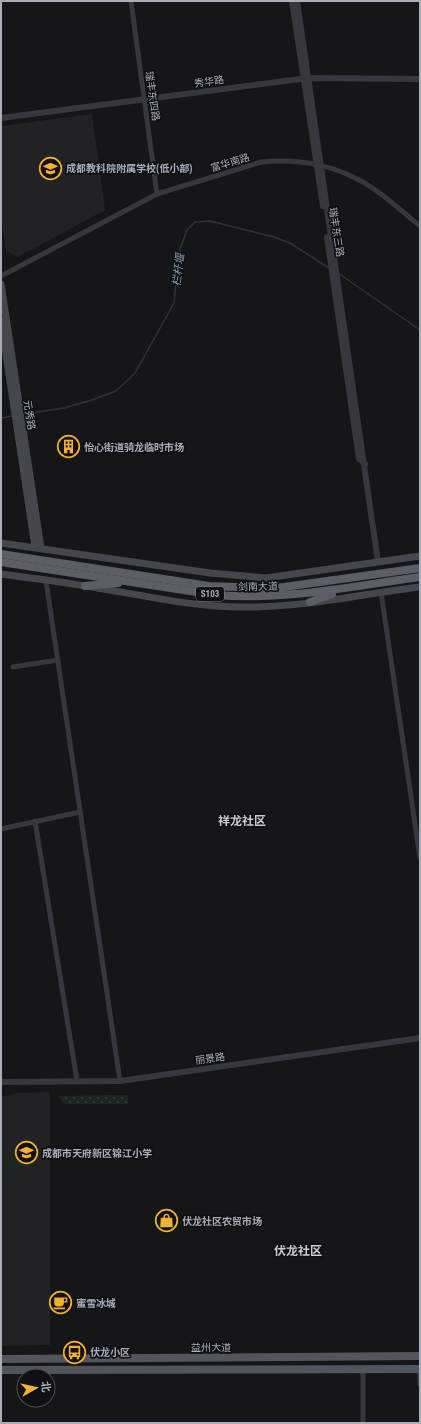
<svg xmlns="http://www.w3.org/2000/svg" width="421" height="1424" font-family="'Roboto Condensed','Noto Sans SC',sans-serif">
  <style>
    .built { fill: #222225 }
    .grass { fill: url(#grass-dots) }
    .green { fill: #1e261f }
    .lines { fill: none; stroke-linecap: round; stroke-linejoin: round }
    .stream { stroke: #2c353c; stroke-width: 1.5 }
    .minor { stroke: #37383d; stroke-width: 5 }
    .tertiary { stroke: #37383d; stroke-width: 6 }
    .secondary { stroke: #45474d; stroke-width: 7 }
    .primary { stroke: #53555c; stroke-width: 8 }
    .trunk { stroke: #5b5e65; stroke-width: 8 }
    .labels { text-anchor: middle; stroke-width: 3.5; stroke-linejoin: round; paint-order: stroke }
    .shield { fill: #111113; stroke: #7b7e86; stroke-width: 1 }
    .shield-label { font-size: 9px; font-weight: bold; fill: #a8adb8 }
    .street-label { font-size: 10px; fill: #a8adb8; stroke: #111113 }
    .poi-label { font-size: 10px; font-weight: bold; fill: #a8adb8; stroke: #111113; text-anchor: start }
    .water-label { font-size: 11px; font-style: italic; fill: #7f9bb3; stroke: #111113 }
    .quarter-label { font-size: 12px; font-weight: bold; fill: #c9ccd4; stroke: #111113 }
  </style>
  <defs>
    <pattern id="grass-dots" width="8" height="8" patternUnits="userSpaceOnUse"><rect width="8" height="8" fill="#1e261f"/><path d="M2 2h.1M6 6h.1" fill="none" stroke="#3c433d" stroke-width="1.8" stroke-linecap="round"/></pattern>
  </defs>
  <rect width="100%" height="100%" fill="#161618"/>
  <g class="built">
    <polygon points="92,114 105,210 18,257 6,251 1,216 1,126"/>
    <polygon points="50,1092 50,1345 1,1346 1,1097 16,1093"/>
  </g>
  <polygon class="grass" points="128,1095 128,1104 65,1104 58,1096"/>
  <polygon class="green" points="34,1151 37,1165 1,1174 1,1159"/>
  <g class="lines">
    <g class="stream">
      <polyline points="338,273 420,330"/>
      <polyline points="24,414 64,408 92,400 116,391 135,373 174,303 179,252 187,230 195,222 210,221 274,237 290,243 329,268"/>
      <polyline points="1,418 12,416"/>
    </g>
    <g class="minor">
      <polyline points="131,1 157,194"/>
      <path d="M1 276 157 194 261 162C301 158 341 166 374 189 390 200 405 214 420 226"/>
      <polyline points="46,581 120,1081"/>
      <polyline points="381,592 420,858"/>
      <polyline points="13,667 58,660"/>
      <polyline points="35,821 77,1081"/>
      <polyline points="1,829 80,812"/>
      <polyline points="419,1369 420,1384"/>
      <polyline points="363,1423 363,1369"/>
    </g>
    <g class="tertiary">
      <polyline points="292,1 323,206"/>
      <polyline points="297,1 378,562"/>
      <polyline points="1,118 308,78 420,79"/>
      <polyline points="327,237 359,459 365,464"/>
      <polyline points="1,1082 120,1081 420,1038"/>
    </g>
    <g class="secondary">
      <polyline points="1,284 41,548"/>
      <polyline points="1,321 35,547"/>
      <polyline points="1,543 210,573 266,578 420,556"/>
      <path d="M1 574C29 578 57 581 85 586 138 594 189 607 242 607 302 608 361 594 420 587"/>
    </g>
    <g class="primary">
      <polyline points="1,1359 420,1356"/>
      <polyline points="1,1370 420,1369"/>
    </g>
    <g class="trunk">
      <polyline points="1,554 209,586 266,588 284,587 420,568"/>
      <path d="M1 562 216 595C284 601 352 586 420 577"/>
      <polyline points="85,586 118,583"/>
      <polyline points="310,602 332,594"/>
    </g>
  </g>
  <defs>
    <symbol id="school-ring" viewBox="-11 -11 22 22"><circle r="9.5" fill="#111113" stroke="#f2b134" stroke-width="1.5"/><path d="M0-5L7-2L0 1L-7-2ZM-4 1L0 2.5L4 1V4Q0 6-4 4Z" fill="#f2b134"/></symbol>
    <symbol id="building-ring" viewBox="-11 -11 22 22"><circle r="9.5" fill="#111113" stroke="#f2b134" stroke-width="1.5"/><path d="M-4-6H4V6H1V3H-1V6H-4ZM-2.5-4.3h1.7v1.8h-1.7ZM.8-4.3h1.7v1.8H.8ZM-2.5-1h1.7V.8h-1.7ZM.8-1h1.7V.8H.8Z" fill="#f2b134"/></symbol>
    <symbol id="shop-ring" viewBox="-11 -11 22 22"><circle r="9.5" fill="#111113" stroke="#f2b134" stroke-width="1.5"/><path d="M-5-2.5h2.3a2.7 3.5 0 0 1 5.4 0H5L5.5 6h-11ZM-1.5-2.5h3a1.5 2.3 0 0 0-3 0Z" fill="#f2b134"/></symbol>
    <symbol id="cafe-ring" viewBox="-11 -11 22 22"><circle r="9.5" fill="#111113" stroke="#f2b134" stroke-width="1.5"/><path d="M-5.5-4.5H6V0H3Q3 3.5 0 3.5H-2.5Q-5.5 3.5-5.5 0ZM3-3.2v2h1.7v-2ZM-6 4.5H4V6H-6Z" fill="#f2b134"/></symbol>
    <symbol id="bus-ring" viewBox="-11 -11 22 22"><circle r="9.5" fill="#111113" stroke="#f2b134" stroke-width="1.5"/><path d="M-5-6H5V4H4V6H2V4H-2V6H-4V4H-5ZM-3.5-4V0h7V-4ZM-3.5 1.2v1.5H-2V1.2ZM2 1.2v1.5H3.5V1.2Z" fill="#f2b134"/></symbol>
  </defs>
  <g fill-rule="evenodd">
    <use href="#school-ring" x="38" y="156" width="25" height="25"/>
    <use href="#building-ring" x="56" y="434" width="25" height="25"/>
    <use href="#school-ring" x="14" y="1140" width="25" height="25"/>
    <use href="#shop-ring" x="154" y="1208" width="25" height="25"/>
    <use href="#cafe-ring" x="48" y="1290" width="25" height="25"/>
    <use href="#bus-ring" x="62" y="1340" width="25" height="25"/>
  </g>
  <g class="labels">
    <rect class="shield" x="196" y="587" width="28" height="14" rx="3"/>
    <g class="shield-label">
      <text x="210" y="597">S103</text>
    </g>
    <g class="street-label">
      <text transform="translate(209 81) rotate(-8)" y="4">秀华路</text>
      <text transform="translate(153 96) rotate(82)" y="4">瑞丰东四路</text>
      <text transform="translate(230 162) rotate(-17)" y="4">富华南路</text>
      <text transform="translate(337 232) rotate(81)" y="4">瑞丰东三路</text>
      <text transform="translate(30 415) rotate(81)" y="4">元秀路</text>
      <text transform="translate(258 586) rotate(-1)" y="4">剑南大道</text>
      <text transform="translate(210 1058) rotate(-8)" y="4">丽景路</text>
      <text x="211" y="1351">益州大道</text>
    </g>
    <g class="poi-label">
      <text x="66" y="172">成都教科院附属学校(低小部)</text>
      <text x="84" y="451">怡心街道骑龙临时市场</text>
      <text x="42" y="1157">成都市天府新区锦江小学</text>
      <text x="182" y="1225">伏龙社区农贸市场</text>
      <text x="76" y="1307">蜜雪冰城</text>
      <text x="90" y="1356">伏龙小区</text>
    </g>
    <g class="water-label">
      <text transform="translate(178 270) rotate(-83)" y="4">栏杆堰</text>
    </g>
    <g class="quarter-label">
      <text x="242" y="825">祥龙社区</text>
      <text x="298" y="1255">伏龙社区</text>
    </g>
  </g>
  <rect width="421" height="1424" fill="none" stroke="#a8adb8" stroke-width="4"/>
  <g transform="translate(36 1388) rotate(82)"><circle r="19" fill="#111113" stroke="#4d4f55"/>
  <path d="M0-3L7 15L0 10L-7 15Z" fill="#f2b134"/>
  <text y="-6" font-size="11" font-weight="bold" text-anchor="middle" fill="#a8adb8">北</text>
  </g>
</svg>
